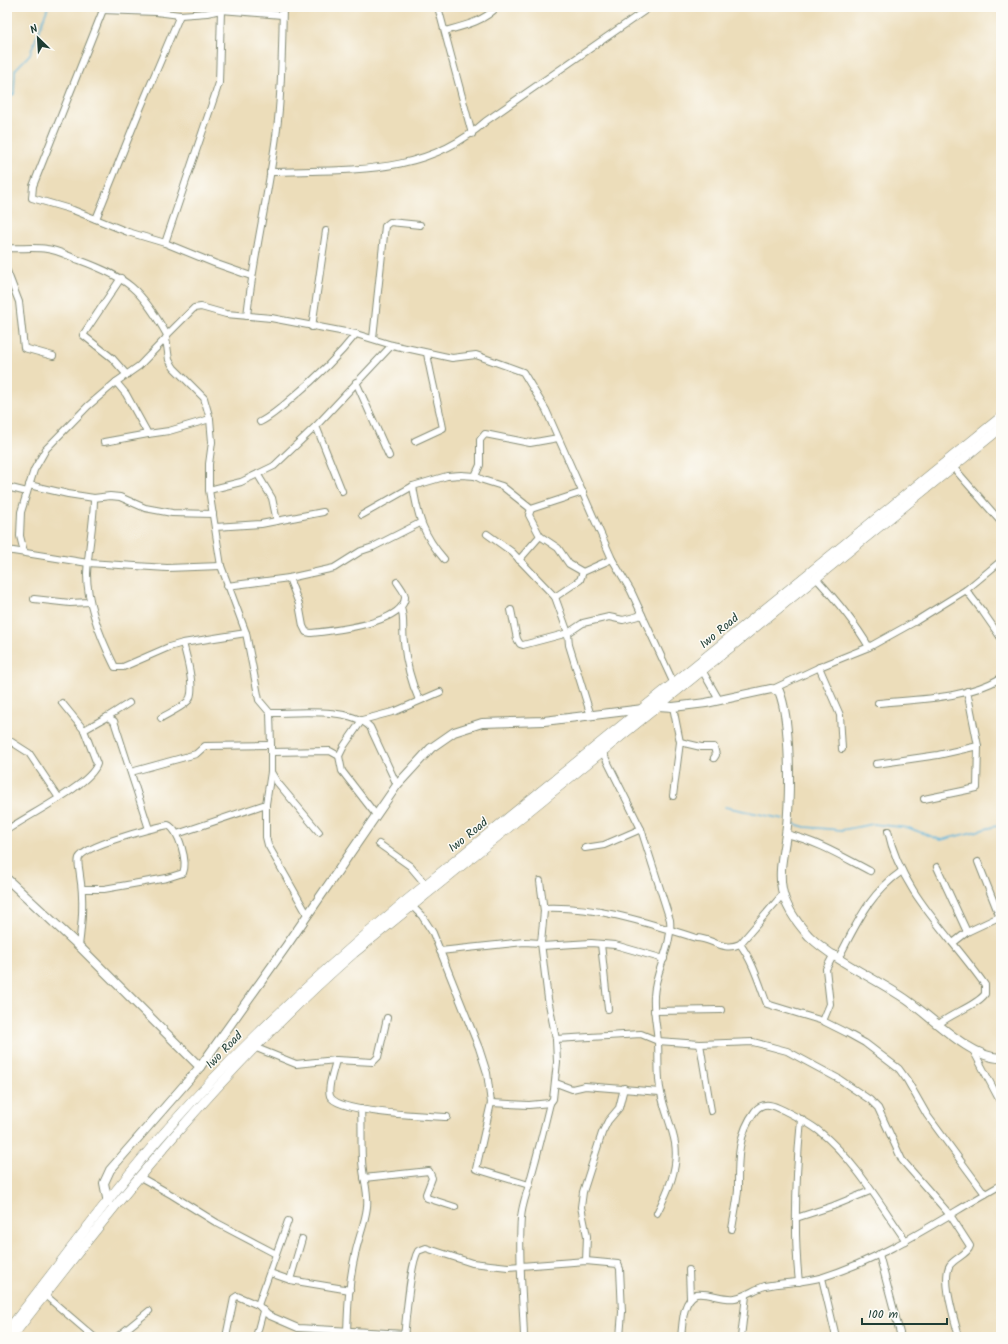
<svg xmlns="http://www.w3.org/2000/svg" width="1008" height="1344" font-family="Kalam,sans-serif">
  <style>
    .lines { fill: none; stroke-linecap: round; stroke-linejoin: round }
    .stream { stroke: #5fb4db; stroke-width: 1.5 }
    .street-casing { stroke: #868d77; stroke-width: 8 }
    .secondary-casing { stroke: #868d77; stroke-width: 10 }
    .primary-casing { stroke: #868d77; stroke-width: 10 }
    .street { stroke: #fff; stroke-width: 6 }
    .secondary { stroke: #fff; stroke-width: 8 }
    .primary { stroke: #fff; stroke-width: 9 }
    .labels { text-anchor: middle; stroke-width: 3; stroke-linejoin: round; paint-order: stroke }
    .street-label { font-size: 12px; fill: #1f3d34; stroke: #fdfcf7 }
  </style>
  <rect width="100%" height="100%" fill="#fdfcf7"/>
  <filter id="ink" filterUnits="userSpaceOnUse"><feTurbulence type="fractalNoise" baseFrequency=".025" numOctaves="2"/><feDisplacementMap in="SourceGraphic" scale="8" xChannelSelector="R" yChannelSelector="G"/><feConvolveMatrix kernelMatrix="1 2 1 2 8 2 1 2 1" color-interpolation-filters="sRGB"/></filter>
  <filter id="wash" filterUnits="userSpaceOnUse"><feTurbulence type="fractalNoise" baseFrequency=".012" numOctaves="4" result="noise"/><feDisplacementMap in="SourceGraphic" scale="16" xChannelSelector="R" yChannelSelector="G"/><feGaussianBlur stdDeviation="0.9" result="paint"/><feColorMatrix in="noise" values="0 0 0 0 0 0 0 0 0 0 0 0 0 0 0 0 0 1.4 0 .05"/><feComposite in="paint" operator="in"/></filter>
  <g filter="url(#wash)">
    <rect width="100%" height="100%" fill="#ecddba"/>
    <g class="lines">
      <g class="stream">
        <polyline points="7,98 14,94 15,70 30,54 48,7"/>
        <polyline points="725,807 783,819"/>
        <polyline points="791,823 805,827 842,830 873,824 909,828 941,840 1001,825"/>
      </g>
    </g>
  </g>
  <g filter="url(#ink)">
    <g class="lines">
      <defs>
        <g id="street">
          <polyline points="98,7 103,10 156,12 180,15 207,13 221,10 282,15"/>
          <polyline points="438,7 472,134"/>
          <polyline points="103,10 33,186 32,198 73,210 128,232 165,243 214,263 251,276"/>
          <path d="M445 31C463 26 483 22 497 7"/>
          <path d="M270 172C347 169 425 177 486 121L650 7"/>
          <polyline points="96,219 141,107 180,15"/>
          <polyline points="165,243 219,83 221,10"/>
          <path d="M7 248C20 249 34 247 47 249 58 250 68 256 79 260 128 278 141 289 167 335L166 338 169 360 174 368 204 398 210 419 212 442 209 464V490L221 566 246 633 259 700 270 713 271 745V772L266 804V837L268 845 307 914"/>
          <polyline points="7,271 19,302 24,348 53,356"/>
          <polyline points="121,278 83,335 112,358 127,375"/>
          <path d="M247 316C254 250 271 186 278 120 282 82 282 45 283 7"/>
          <polyline points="312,327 326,231"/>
          <polyline points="167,335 194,308 201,307 226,314 271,318 356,334 392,345 452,358 476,355 523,372 546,410 612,559 631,591 674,684"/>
          <polyline points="373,338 385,226 390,222 420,225"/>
          <polyline points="116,382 126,394 148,434 169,431 210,419"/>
          <polyline points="356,382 389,456"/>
          <path d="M260 422C272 416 282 407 292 398 316 378 337 358 356 334"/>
          <polyline points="316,426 342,491"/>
          <path d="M415 441 443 428C438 403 431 378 427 353"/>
          <polyline points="104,442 148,434"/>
          <polyline points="953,467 1001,522"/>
          <polyline points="258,475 272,498 277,521"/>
          <polyline points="475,476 480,465 480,440 485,434 530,443 558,438"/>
          <polyline points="29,485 68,494 94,498 110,496 120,497 145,508 172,513 213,514"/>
          <path d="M413 486C418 517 423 535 444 559"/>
          <polyline points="7,487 27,492"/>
          <polyline points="209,490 241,482 274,466 316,426 392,345"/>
          <path d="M94 498C94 523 88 549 87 574 87 604 102 641 115 667H123L169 647 183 643 246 633"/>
          <polyline points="531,509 529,515 540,536"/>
          <polyline points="362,515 413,486 447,476 461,475 475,476 483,480 502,486 531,509 583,492"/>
          <polyline points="215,527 261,524 323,512"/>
          <polyline points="487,534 512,552 555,597 568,633 569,645 591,716"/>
          <polyline points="7,550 88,563 167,568 221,566"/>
          <polyline points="24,552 20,536 21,512 34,470 46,449 88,406 116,382 139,366 166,338"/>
          <polyline points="519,560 540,536 558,548 569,564 583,572"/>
          <path d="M289 578 299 604 303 626 306 632 311 633C331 631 402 624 405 598 406 593 400 587 397 582"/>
          <path d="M816 578C836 600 854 621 869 647"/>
          <polyline points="227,586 289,578 334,568 361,551 373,547 420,523"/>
          <polyline points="966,590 983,612 1001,638"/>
          <polyline points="555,597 580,580 583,572 612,559"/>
          <polyline points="34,599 70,603 90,602"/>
          <path d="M401 608C405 620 402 630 404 642 406 662 411 682 419 700"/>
          <polyline points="511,610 517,639 520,644 523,645 568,633 583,623 609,617 623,620 642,615"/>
          <polyline points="819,667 840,715 842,749"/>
          <polyline points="702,670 719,700"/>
          <polyline points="775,688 822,666 869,647 916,621 966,590 1001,561"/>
          <path d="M878 703C919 699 965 699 1001 678"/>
          <polyline points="673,707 680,742 673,796"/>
          <path d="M270 713C296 713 351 707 370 727L397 785"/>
          <polyline points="107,717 129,703"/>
          <path d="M161 718C169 713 181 708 188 701 197 691 186 655 183 643"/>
          <polyline points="84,730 107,717 114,721 149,829"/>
          <polyline points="7,739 29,753 59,798"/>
          <polyline points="680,742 701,747 714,747 716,755 714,758"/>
          <path d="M602 751 641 829 670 920C673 947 655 970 654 996 653 1012 657 1027 658 1042 659 1059 657 1077 661 1093 664 1110 672 1126 675 1143 679 1168 668 1191 657 1213"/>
          <polyline points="271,752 330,751 339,756"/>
          <polyline points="876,764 938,755 978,746"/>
          <polyline points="131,772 196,754 205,746 271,745"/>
          <polyline points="271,772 277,782 319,832"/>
          <polyline points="924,799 977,788 978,746 967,691"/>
          <polyline points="376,815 342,771 339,756 344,746 362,720 396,711 440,692"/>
          <path d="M7 830C26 816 91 785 97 764L84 730 62 703"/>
          <path d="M888 831C900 891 951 936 985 985V994C976 1006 952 1013 939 1024"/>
          <polyline points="177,834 266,804"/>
          <path d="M786 834C817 841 843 857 870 871"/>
          <polyline points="379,844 410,866 426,885"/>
          <polyline points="585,848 604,845 641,829"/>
          <polyline points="978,862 1001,920"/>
          <polyline points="937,867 967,932"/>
          <polyline points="412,906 422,916 433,933 479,1048 487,1073 491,1103 476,1169 529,1185"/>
          <path d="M544 908C598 906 645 922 696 938 712 938 722 952 740 944L783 894"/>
          <polyline points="953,943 967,932 999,917"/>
          <polyline points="601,944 608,1009"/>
          <path d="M740 944C753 962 759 983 767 1004L823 1021 847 1033 865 1043 899 1069 907 1080 927 1115 985 1194"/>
          <path d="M79 946C82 922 84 900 80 876 80 870 77 863 79 858 85 845 153 828 168 825 179 830 188 862 183 873L167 878 104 889H82"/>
          <polyline points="542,946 591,943 615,945 664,959"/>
          <polyline points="440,951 524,942 541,943"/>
          <path d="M839 957C857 923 869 894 902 871"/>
          <polyline points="654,1011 721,1010"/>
          <polyline points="823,1021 830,1004 826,969 834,954"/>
          <path d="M556 1039 641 1034 658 1041 700 1044 753 1042 787 1051 839 1079 870 1100 878 1108 902 1160 950 1215 970 1246C968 1254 955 1258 950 1265 941 1279 955 1321 959 1337"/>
          <polyline points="700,1044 711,1111"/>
          <polyline points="254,1047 296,1064 336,1060 373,1062 378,1057 387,1018"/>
          <polyline points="973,1050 1001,1103"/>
          <path d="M336 1060C334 1070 327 1087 330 1096 337 1113 429 1116 447 1117"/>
          <polyline points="556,1083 572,1089 585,1086 660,1092"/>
          <polyline points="491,1103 529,1105 550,1103"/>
          <polyline points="140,1177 172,1195 217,1223 276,1254"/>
          <polyline points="364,1178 429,1171 432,1178 426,1194 427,1198 455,1207"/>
          <polyline points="796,1218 833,1206 870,1191"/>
          <path d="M732 1229C734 1216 737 1203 738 1190 738 1161 737 1135 755 1111 764 1100 775 1106 785 1111 797 1117 809 1123 819 1131 855 1160 880 1204 906 1241"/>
          <polyline points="879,1254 901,1337"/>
          <polyline points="586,1261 587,1236 581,1207 583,1192 602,1133 608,1121 619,1108 624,1088"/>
          <polyline points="689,1270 690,1298"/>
          <polyline points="270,1273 290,1280 350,1290"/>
          <polyline points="822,1278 836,1337"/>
          <polyline points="290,1280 302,1239"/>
          <path d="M799 1282C793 1228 796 1173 801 1119"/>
          <polyline points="45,1295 94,1337"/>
          <polyline points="258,1305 288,1221"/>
          <path d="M347 1332C348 1306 349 1280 355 1255 358 1239 365 1224 367 1207 369 1191 362 1175 362 1159 361 1142 362 1126 361 1109"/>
          <polyline points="117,1337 149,1311"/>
          <polyline points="226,1337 234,1298 237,1296 258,1305 268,1315 298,1328 405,1334"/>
          <polyline points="256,1337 263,1311"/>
          <path d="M404 1337C406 1320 410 1264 418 1251L426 1248 472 1263 508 1267 586 1261 618 1264 620 1269 622 1312 620 1337"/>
          <path d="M524 1337C523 1298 518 1257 521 1218 522 1203 528 1191 531 1177 538 1152 544 1128 550 1103L553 1099 557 1062 556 1039 548 999 541 943 544 911 540 881"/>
          <path d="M681 1337C683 1322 682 1302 696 1294 709 1292 722 1300 735 1298 747 1296 754 1289 765 1286 784 1282 804 1283 823 1277 887 1257 942 1218 1001 1185"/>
          <polyline points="741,1337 746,1296"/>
        </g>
        <g id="secondary">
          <path d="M658 706 673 707 706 703 771 689 779 691C791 720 790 794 787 826 785 847 778 869 782 889 785 906 797 923 809 936 836 962 877 979 907 1000 933 1018 970 1058 1001 1058"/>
          <polyline points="7,879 79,946 200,1067"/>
          <polyline points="108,1203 104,1183 110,1170 200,1067 287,945 397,785 431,748 454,732 482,723 544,721 643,709"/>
        </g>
        <g id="primary">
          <path d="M7 1331C61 1263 112 1191 170 1126 242 1044 320 972 403 903L1001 417"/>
          <path d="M12 1337C117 1201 224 1066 354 953L1001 428"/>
        </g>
      </defs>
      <use href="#street" class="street-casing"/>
      <use href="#secondary" class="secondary-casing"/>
      <use href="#primary" class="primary-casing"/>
      <use href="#street" class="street"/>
      <use href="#secondary" class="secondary"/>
      <use href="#primary" class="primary"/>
    </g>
  </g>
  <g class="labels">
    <g class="street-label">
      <text transform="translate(719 631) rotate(-40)" y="4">Iwo Road</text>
      <text transform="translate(468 835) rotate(-39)" y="4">Iwo Road</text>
      <text transform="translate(224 1050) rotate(-46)" y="4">Iwo Road</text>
    </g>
  </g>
  <rect width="1008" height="1344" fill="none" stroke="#fdfcf7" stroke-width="24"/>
  <g transform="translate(38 38) rotate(335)" stroke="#fdfcf7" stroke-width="3" paint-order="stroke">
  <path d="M0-3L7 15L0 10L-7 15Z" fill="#1f3d34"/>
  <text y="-6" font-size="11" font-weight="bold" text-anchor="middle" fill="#1f3d34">N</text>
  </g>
  <path d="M862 1318v6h85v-6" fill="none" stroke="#1f3d34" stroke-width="2"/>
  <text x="868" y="1318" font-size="12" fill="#1f3d34" stroke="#fdfcf7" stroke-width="3" paint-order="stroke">100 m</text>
</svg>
